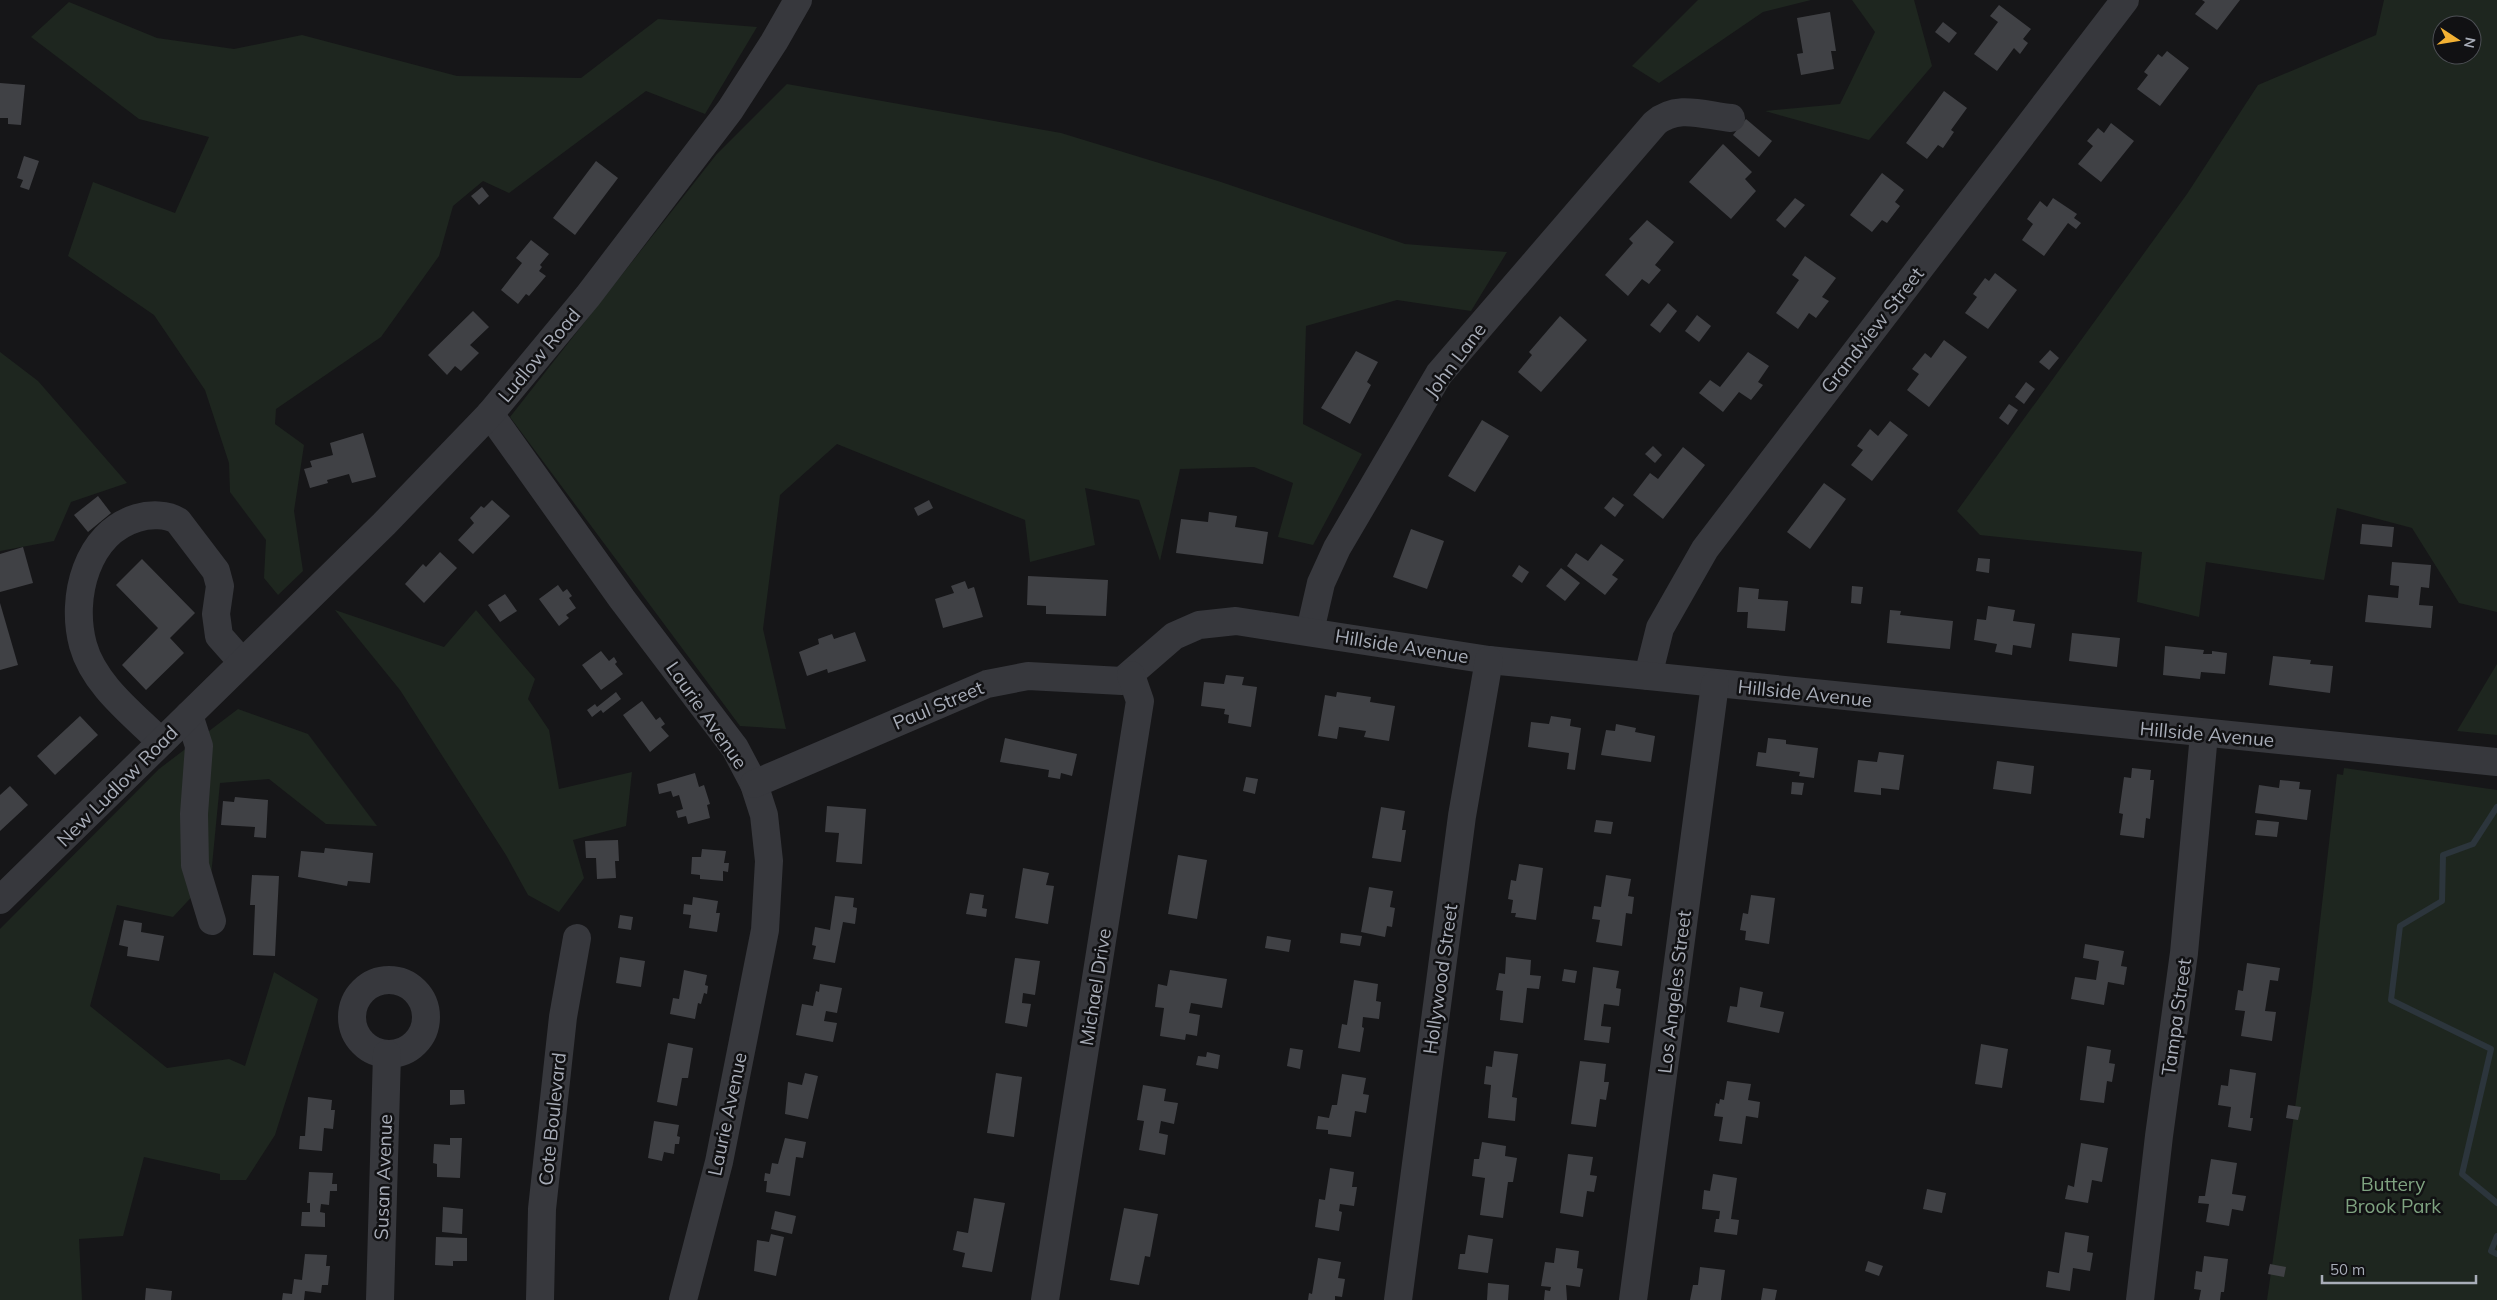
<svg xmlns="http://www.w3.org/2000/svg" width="2497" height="1300" font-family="Mulish,sans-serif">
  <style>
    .green { fill: #1e261f; fill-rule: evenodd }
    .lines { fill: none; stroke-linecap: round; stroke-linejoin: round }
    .stream { stroke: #2c353c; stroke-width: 6 }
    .building { fill: #404145 }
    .minor { stroke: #37383d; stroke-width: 28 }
    .labels { text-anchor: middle; stroke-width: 5; stroke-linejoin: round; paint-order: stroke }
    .street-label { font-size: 19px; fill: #a8adb8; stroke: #111113 }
    .park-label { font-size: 19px; fill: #7fa381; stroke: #111113 }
  </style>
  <rect width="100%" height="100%" fill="#161618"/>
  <g class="green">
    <polygon points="1698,0 1811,0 1763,12 1659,83 1632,66"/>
    <polygon points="1852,0 1914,0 1932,66 1869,140 1765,111 1840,104 1875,32"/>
    <path d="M2384 0H2497V612L2459 603 2412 528 2337 508 2324 580 2206 562 2199 617 2137 602 2142 552 1980 535 1957 511 2187 194 2258 85 2376 35ZM2442 25H2472V55H2442Z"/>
    <polygon points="69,2 157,38 234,49 302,35 457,76 581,78 658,19 757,27 705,114 646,91 509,193 483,181 453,206 439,256 381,337 276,409 275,424 304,445 294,511 303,571 278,595 264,578 266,540 230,492 229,463 205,390 154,315 68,256 93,182 175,213 209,137 139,119 31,37"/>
    <polygon points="787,84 1061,133 1218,181 1405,244 1507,252 1471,311 1397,300 1306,326 1303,424 1362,454 1313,545 1278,537 1293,483 1254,467 1180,469 1160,561 1139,500 1085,488 1095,545 1030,562 1025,520 837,444 780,495 763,629 786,729 740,726 510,417 716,155"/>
    <polygon points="0,352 38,381 127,483 71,502 54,541 0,551"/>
    <polygon points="335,610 444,647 476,610 535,679 528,699 549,730 559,789 632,772 626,826 573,840 584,878 559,912 528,895 506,855 400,690"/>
    <polygon points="2497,664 2497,735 2457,731"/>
    <polygon points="238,709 308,734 377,826 326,824 269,779 220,783 211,876 173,917 117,905 90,1006 167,1068 229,1059 245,1066 274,972 318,999 275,1135 246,1180 220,1180 220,1174 144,1157 123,1236 79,1239 82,1300 0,1300 0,929 159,769"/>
    <polygon points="2344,768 2497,790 2497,1300 2267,1300 2312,991 2337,774 2343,775"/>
  </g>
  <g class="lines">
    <g class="stream">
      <polyline points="2497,807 2473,844 2443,855 2442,901 2400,926 2391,1000 2491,1049 2462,1174 2497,1203"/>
      <polyline points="2497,1236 2491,1251 2497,1254"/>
    </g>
  </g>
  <g class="building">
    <polygon points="2202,0 2240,0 2217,30 2195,14 2205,2"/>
    <polygon points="1999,5 2031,29 2023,39 2028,43 2020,54 2014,48 1997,71 1974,54 1998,22 1990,16"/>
    <polygon points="1830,12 1836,51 1831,51 1834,69 1801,75 1797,54 1803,53 1797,18"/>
    <polygon points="1943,22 1957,33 1949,43 1935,32"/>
    <polygon points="2167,51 2189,68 2160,106 2137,89 2148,75 2144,72 2158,54 2162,57"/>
    <polygon points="0,83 25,85 21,125 8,124 8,118 0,118"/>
    <polygon points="1944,91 1967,108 1951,130 1954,132 1943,148 1938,145 1927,159 1906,143"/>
    <polygon points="1746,119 1772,141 1759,157 1733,135"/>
    <polygon points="2111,123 2134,141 2101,182 2078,164 2093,146 2087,141 2098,128 2104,133"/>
    <polygon points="1723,144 1752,172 1745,179 1756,191 1731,219 1689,182"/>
    <polygon points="24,156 39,161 29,190 20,187 23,180 17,178"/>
    <polygon points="596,161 618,178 575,235 553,218"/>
    <polygon points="1882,173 1904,190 1895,202 1900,206 1887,223 1882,220 1872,232 1850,215"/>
    <polygon points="482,187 489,196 479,205 471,196"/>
    <polygon points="1795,198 1805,205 1785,228 1776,220"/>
    <polygon points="2053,198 2077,214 2074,218 2081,223 2076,229 2068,223 2044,256 2022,240 2033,224 2027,219 2040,201 2047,207"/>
    <polygon points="1647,220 1674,242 1655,265 1661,270 1649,284 1642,279 1628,296 1605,275 1633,243 1629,239"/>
    <polygon points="531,240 549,254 540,265 542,267 539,271 546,276 529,296 526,294 518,304 501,290 522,263 516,258"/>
    <polygon points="1805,256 1836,278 1822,297 1829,301 1816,318 1809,313 1798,329 1776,313 1799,280 1792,275"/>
    <polygon points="1995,273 2017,290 1988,329 1965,313 1977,297 1973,294 1985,278 1989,281"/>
    <polygon points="1668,303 1677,311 1660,333 1650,325"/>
    <polygon points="473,311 489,327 470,345 479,353 461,371 455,366 447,375 428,355"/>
    <polygon points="1697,315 1711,326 1699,342 1685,331"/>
    <polygon points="1560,316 1587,340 1541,392 1518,372 1532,355 1529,352"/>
    <polygon points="1944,340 1967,357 1929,407 1907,390 1919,374 1912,369 1925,353 1931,358"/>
    <polygon points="2050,350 2059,358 2049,370 2039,362"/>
    <polygon points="1356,351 1378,362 1367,382 1371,385 1350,424 1321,408"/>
    <polygon points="1748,352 1769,366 1758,382 1763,385 1751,400 1739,392 1723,412 1699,393 1710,380 1720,387"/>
    <polygon points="2026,382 2035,389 2024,404 2015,397"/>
    <polygon points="2009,404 2018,410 2008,425 1999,418"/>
    <polygon points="1482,420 1509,436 1475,492 1448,476"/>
    <polygon points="1890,421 1908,435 1872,481 1851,465 1863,450 1857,446 1870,429 1878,436"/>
    <polygon points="363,433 376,477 352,483 349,474 327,480 328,483 310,488 304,469 312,467 310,461 333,455 330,443"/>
    <polygon points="1653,446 1662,455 1655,463 1645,454"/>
    <polygon points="1683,447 1705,465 1663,519 1633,495 1650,473 1658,479"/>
    <polygon points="1824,483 1846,499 1810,549 1787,532"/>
    <polygon points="98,496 111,513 88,532 74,515"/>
    <polygon points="1613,497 1624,505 1615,517 1604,508"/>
    <polygon points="492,500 510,516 473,554 458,540 474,523 470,518 481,506 484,508"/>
    <polygon points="929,500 933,508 918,516 914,508"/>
    <polygon points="1209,512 1237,516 1235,527 1268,532 1263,564 1176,553 1181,519 1208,522"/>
    <polygon points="2362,524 2394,527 2392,547 2360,544"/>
    <polygon points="1411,529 1444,541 1427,589 1393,577"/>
    <polygon points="1601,544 1624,560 1612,575 1618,579 1605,595 1567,566 1576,553 1588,561"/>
    <polygon points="23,547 33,583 0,592 0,554"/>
    <polygon points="440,552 457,568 424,603 405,584 423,564 426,567"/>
    <polygon points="1978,558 1990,559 1989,573 1976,571"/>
    <polygon points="142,559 195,613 170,638 184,653 146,690 122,665 158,628 116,585"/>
    <polygon points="2392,562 2431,565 2429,588 2421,587 2419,605 2433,606 2431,628 2365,622 2368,595 2398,598 2399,586 2390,585"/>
    <polygon points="1519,565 1529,572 1522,583 1512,576"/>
    <polygon points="1561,568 1580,583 1565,601 1546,586"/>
    <polygon points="1028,576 1108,580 1106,616 1046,614 1046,606 1027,605"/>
    <polygon points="965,581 968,589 974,587 983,617 943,628 935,599 954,593 951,586"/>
    <polygon points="558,585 563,592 567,589 572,596 569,598 576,608 566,615 569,618 559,626 539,599"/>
    <polygon points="1852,586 1863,587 1861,604 1851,603"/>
    <polygon points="1739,587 1759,589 1758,599 1788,601 1785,631 1747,628 1748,612 1737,612"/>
    <polygon points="505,594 517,611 500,622 488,605"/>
    <polygon points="0,603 18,665 0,670"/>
    <polygon points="1988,606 2015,610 2013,621 2035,624 2031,648 2013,645 2012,655 1995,652 1997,644 1974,640 1977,619 1986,620"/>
    <polygon points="1890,610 1901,611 1900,615 1953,621 1950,649 1887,643"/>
    <polygon points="855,632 866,661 828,673 827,669 807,676 799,652 819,644 818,639 832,634 834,639"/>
    <polygon points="2072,633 2120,638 2117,667 2069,661"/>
    <polygon points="2165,646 2204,650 2203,654 2212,654 2212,651 2227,653 2225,674 2201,672 2200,679 2163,675"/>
    <polygon points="601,651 609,661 614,657 617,662 615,664 623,674 601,690 582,665"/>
    <polygon points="2273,656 2311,660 2310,664 2333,666 2330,693 2269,685"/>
    <polygon points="1226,675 1244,677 1242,685 1257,687 1251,727 1228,723 1229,715 1224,714 1225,709 1201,706 1204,682 1224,684"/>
    <polygon points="616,692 621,699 603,713 601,710 592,717 587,710 595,704 597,707"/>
    <polygon points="1337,692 1371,697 1370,702 1395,706 1389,741 1364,737 1366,731 1339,727 1337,739 1318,736 1325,695 1336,697"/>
    <polygon points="642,701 656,720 660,717 665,724 661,727 669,736 650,752 623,715"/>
    <polygon points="80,716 98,735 55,775 37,756"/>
    <polygon points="1551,716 1571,719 1570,726 1581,728 1575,770 1567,769 1569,753 1528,747 1531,722 1549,724"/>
    <polygon points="1616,724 1636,728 1635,732 1655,736 1651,762 1601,755 1606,730 1615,731"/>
    <polygon points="1005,738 1077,754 1072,776 1061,773 1060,779 1048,777 1049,770 1000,762"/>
    <polygon points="1768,738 1786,740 1786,744 1818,748 1814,778 1799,776 1800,772 1756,766 1758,752 1766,753"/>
    <polygon points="1879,752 1904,755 1899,790 1881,788 1881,795 1854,792 1858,760 1877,762"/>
    <polygon points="1997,761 2034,766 2031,794 1993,789"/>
    <polygon points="2132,768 2151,770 2150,780 2154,780 2150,819 2146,818 2144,838 2120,835 2123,814 2119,813 2124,777 2131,778"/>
    <polygon points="695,773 699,787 704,785 710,804 707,805 710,818 688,824 686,816 678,818 676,811 683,809 679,795 673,797 671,791 659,794 657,784"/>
    <polygon points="1246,777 1258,779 1255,794 1243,791"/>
    <polygon points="2280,780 2300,782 2299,789 2311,790 2307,820 2255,813 2259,785 2279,788"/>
    <polygon points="1792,782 1804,783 1802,795 1791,794"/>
    <polygon points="10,786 28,805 0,831 0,795"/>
    <polygon points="235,797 268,800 266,838 254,837 255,827 221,825 223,801 234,802"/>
    <polygon points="827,806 866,809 862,864 836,862 839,833 825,832"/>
    <polygon points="1381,807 1405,811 1402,830 1406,830 1401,862 1372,858"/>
    <polygon points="1596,820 1613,822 1611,834 1594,832"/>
    <polygon points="2257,820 2279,822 2277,837 2255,835"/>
    <polygon points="618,840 619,861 615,861 616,878 597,879 596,858 586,858 585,841"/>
    <polygon points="325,848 373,853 370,883 348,881 347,886 298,877 301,851 324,853"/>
    <polygon points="702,849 726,851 724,863 729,863 728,872 723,871 723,881 700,879 700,875 691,874 692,857 701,857"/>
    <polygon points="1178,855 1207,860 1197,919 1168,914"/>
    <polygon points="1519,864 1543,868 1536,920 1515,917 1516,913 1511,913 1513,900 1508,899 1511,880 1516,881"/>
    <polygon points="1023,868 1049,873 1046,885 1054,886 1048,924 1015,918"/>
    <polygon points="252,875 279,876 275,956 253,955 255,905 250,905"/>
    <polygon points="1606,875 1631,879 1628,896 1634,897 1632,914 1626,913 1622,946 1596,942 1600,920 1592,919 1594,906 1601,907"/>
    <polygon points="1369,887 1393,891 1390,907 1395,908 1392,927 1387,926 1385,937 1361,932"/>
    <polygon points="970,893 984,895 982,908 987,909 986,917 966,914"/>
    <polygon points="1751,895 1775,898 1769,944 1745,940 1746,931 1740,930 1743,913 1748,914"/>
    <polygon points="835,896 854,898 853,907 857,908 855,924 843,922 835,963 813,959 816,946 812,945 815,927 830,930"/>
    <polygon points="693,897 718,901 716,913 720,913 717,932 689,928 691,915 683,914 684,904 692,905"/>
    <polygon points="620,915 633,917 631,930 618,928"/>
    <polygon points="124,920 142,923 141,932 164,936 159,961 127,956 128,947 119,945"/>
    <polygon points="1341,933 1362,936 1360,946 1340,943"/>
    <polygon points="1267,936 1291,940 1289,952 1265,948"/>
    <polygon points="2085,944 2124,951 2121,966 2127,967 2124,985 2108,982 2104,1005 2071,999 2075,977 2096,980 2099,961 2083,958"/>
    <polygon points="620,957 645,961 641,987 616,983"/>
    <polygon points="1506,957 1531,960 1530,975 1541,976 1539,989 1527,988 1523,1023 1500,1020 1503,991 1496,990 1499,973 1505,974"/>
    <polygon points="1015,958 1040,961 1035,995 1023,993 1022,1003 1031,1004 1027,1027 1005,1023"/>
    <polygon points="2247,963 2280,968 2278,981 2270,980 2265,1011 2276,1012 2272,1041 2241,1036 2245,1011 2235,1010 2238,990 2243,991"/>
    <polygon points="1593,967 1619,971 1616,988 1621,989 1619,1006 1604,1004 1601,1026 1611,1027 1609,1043 1584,1040"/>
    <polygon points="1564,969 1577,971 1575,983 1562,981"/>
    <polygon points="684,970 707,975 705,985 708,986 707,994 704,993 701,1004 698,1003 695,1019 670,1014 673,998 679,999"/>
    <polygon points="1170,970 1227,979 1222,1008 1191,1003 1189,1013 1200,1015 1197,1036 1186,1034 1185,1040 1160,1036 1164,1008 1155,1007 1158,984 1167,986"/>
    <polygon points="1354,980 1378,984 1376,1001 1381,1002 1379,1019 1363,1017 1362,1027 1364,1028 1360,1052 1338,1048 1342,1024 1347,1025"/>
    <polygon points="820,984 842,988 837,1013 826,1011 824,1021 837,1023 833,1042 796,1035 802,1004 813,1006 816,991 819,992"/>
    <polygon points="1740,987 1763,992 1760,1007 1784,1012 1779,1033 1727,1022 1730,1006 1737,1007"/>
    <polygon points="668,1043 693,1048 688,1078 682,1078 677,1106 657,1102"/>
    <polygon points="1981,1044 2008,1049 2002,1088 1975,1084"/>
    <polygon points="2087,1046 2111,1050 2109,1063 2115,1064 2112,1082 2107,1081 2104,1103 2080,1100"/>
    <polygon points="1290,1048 1303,1050 1300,1069 1287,1066"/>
    <polygon points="1494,1051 1518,1054 1512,1097 1517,1098 1515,1121 1488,1118 1491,1085 1484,1084 1486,1066 1492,1067"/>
    <polygon points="1207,1052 1220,1055 1218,1069 1196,1065 1198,1056 1206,1057"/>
    <polygon points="1580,1061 1606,1064 1604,1082 1609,1082 1606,1100 1600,1099 1596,1127 1571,1124"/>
    <polygon points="2230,1069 2256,1073 2250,1118 2253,1118 2251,1131 2228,1127 2231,1107 2218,1105 2221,1085 2228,1086"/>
    <polygon points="805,1073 818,1076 808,1119 785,1114 788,1082 802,1085"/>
    <polygon points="996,1073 1022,1077 1014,1137 987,1133"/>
    <polygon points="1342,1074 1366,1078 1363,1094 1369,1095 1366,1113 1355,1111 1351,1137 1328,1134 1328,1130 1316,1129 1318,1116 1329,1118 1332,1105 1337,1105"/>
    <polygon points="1727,1081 1751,1084 1748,1100 1760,1102 1758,1118 1746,1116 1742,1144 1719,1141 1723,1117 1714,1116 1716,1103 1719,1104 1720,1099 1724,1100"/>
    <polygon points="1143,1085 1166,1089 1164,1101 1178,1103 1174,1124 1161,1121 1159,1133 1168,1135 1165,1155 1139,1150 1144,1121 1137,1120"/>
    <polygon points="450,1090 464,1090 465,1104 450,1105"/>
    <polygon points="308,1097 332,1100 331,1110 335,1110 333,1129 324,1128 322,1151 299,1149 300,1136 305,1136"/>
    <polygon points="2288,1105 2301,1107 2298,1120 2286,1118"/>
    <polygon points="654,1121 679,1125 677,1136 680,1137 679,1144 675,1144 674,1154 664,1152 662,1161 648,1158"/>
    <polygon points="450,1138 462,1138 460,1178 437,1177 437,1164 433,1163 434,1144 450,1145"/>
    <polygon points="785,1138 806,1142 803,1158 796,1157 790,1196 766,1192 767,1181 764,1181 765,1173 770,1174 772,1163 778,1164"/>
    <polygon points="1482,1142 1506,1146 1505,1156 1517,1158 1513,1182 1508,1182 1503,1218 1480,1215 1485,1178 1472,1176 1474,1159 1479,1159"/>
    <polygon points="2081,1143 2108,1148 2102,1182 2092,1180 2088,1203 2065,1199 2068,1185 2074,1187"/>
    <polygon points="1568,1154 1593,1157 1590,1175 1597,1176 1594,1192 1587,1191 1583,1217 1560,1213"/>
    <polygon points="2211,1159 2237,1163 2232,1194 2246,1196 2243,1211 2232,1209 2229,1226 2206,1222 2209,1204 2198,1203 2199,1196 2205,1196"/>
    <polygon points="1330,1168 1354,1172 1352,1187 1357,1187 1354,1206 1340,1204 1339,1211 1342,1212 1339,1231 1315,1227 1319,1199 1325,1200"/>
    <polygon points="309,1172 333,1173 332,1184 337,1184 337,1191 330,1191 329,1205 321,1204 320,1212 325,1213 325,1227 301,1226 302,1212 310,1212 310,1203 307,1203"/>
    <polygon points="1713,1174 1737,1178 1731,1219 1739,1220 1737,1235 1714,1232 1716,1219 1719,1219 1720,1211 1702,1209 1704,1190 1710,1191"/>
    <polygon points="1927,1189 1946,1193 1942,1213 1923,1209"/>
    <polygon points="974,1198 1005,1203 992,1272 962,1267 965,1253 953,1250 957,1231 968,1233"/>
    <polygon points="443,1207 463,1209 462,1234 442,1232"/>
    <polygon points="1124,1208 1158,1214 1150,1257 1145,1256 1139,1285 1110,1280"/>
    <polygon points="775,1211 796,1216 792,1234 771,1229"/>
    <polygon points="2065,1232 2089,1236 2087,1252 2093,1253 2090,1271 2073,1268 2070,1291 2046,1287 2048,1271 2059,1273"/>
    <polygon points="771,1234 784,1237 776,1276 754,1271 757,1240 769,1242"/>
    <polygon points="1468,1235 1493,1239 1488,1273 1458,1269 1460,1254 1465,1254"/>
    <polygon points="436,1237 467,1238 467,1261 453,1261 453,1266 435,1265"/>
    <polygon points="1556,1248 1579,1251 1577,1268 1583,1269 1580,1287 1566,1285 1567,1300 1544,1300 1545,1290 1550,1291 1551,1287 1541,1286 1545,1262 1554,1263"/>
    <polygon points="305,1254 327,1255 326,1266 330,1266 328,1285 322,1285 321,1293 305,1291 304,1300 282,1300 283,1293 292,1294 294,1279 302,1280"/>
    <polygon points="2204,1256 2228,1259 2224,1292 2221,1292 2220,1300 2199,1300 2201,1290 2194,1289 2196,1271 2202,1272"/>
    <polygon points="1318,1258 1341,1262 1338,1278 1345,1279 1342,1297 1335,1296 1335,1300 1308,1300 1309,1293 1312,1294"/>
    <polygon points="1868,1261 1883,1266 1879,1276 1865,1271"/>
    <polygon points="2270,1264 2286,1267 2284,1277 2268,1274"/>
    <polygon points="1700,1267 1725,1270 1721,1300 1690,1300 1693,1285 1698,1285"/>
    <polygon points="1488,1283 1509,1285 1508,1300 1487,1300"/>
    <polygon points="146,1288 172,1291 171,1300 145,1300"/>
    <polygon points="1763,1288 1777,1290 1775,1300 1761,1300"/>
  </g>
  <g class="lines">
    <g class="minor">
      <polyline points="490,414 622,599 735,748 754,784 764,815 769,861 765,930 719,1162 683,1300"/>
      <path d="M1310 631 1321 583 1337 548 1439 374 1655 123C1677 104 1703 115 1731 118"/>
      <polyline points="1648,676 1660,628 1705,549 2125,0"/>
      <polyline points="189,715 199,746 194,814 195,865 212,921"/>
      <path d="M161 742C133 714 94 685 83 645 70 597 87 533 137 518 150 514 167 514 178 521L216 571 220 586 216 614 219 636 242 662"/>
      <polyline points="754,784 987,684 1028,676 1122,681 1174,636 1199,625 1236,621 1489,660 2497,762"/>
      <polyline points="0,900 384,524 490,414 588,296 730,110 774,42 798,0"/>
      <circle cx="389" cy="1017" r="37"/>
      <polyline points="380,1300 387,1054"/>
      <polyline points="540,1300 542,1209 563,1017 577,938"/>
      <polyline points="1045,1300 1140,701 1131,675"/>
      <polyline points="1398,1300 1462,816 1489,660"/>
      <polyline points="1633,1300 1715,684"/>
      <polyline points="2140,1300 2159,1136 2184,953 2204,734"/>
    </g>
  </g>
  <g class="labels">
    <g class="street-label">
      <text transform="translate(1872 330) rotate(-52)" y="7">Grandview Street</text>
      <text transform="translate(539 355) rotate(-50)" y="7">Ludlow Road</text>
      <text transform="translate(1455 360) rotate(-53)" y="7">John Lane</text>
      <text transform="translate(1402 646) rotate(9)" y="7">Hillside Avenue</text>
      <text transform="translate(1805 693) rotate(6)" y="7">Hillside Avenue</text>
      <text transform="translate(938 705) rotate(-23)" y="7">Paul Street</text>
      <text transform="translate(707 715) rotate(55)" y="7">Laurie Avenue</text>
      <text transform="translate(2207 734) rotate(5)" y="7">Hillside Avenue</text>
      <text transform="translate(117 786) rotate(-45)" y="7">New Ludlow Road</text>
      <text transform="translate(1440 979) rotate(-82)" y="7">Hollywood Street</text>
      <text transform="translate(1095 987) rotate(-81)" y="7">Michael Drive</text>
      <text transform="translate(1674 992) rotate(-83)" y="7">Los Angeles Street</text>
      <text transform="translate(2176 1017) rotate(-82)" y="7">Tampa Street</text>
      <text transform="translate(727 1114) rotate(-78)" y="7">Laurie Avenue</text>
      <text transform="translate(552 1119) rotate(-84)" y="7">Cote Boulevard</text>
      <text transform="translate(383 1177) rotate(-88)" y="7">Susan Avenue</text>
    </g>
    <g class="park-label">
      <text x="2393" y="1191">Buttery<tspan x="2393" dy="22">Brook Park</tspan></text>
    </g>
  </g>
  <g transform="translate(2457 40) rotate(102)"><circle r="24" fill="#111113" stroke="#4d4f55"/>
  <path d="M0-4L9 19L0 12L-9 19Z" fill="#f2b134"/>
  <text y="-8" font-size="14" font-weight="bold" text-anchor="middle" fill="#a8adb8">N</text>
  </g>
  <path d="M2322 1275v8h154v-8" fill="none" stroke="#a8adb8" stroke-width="2.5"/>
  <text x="2330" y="1275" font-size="15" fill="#a8adb8" stroke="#111113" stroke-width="4" paint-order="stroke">50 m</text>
</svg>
